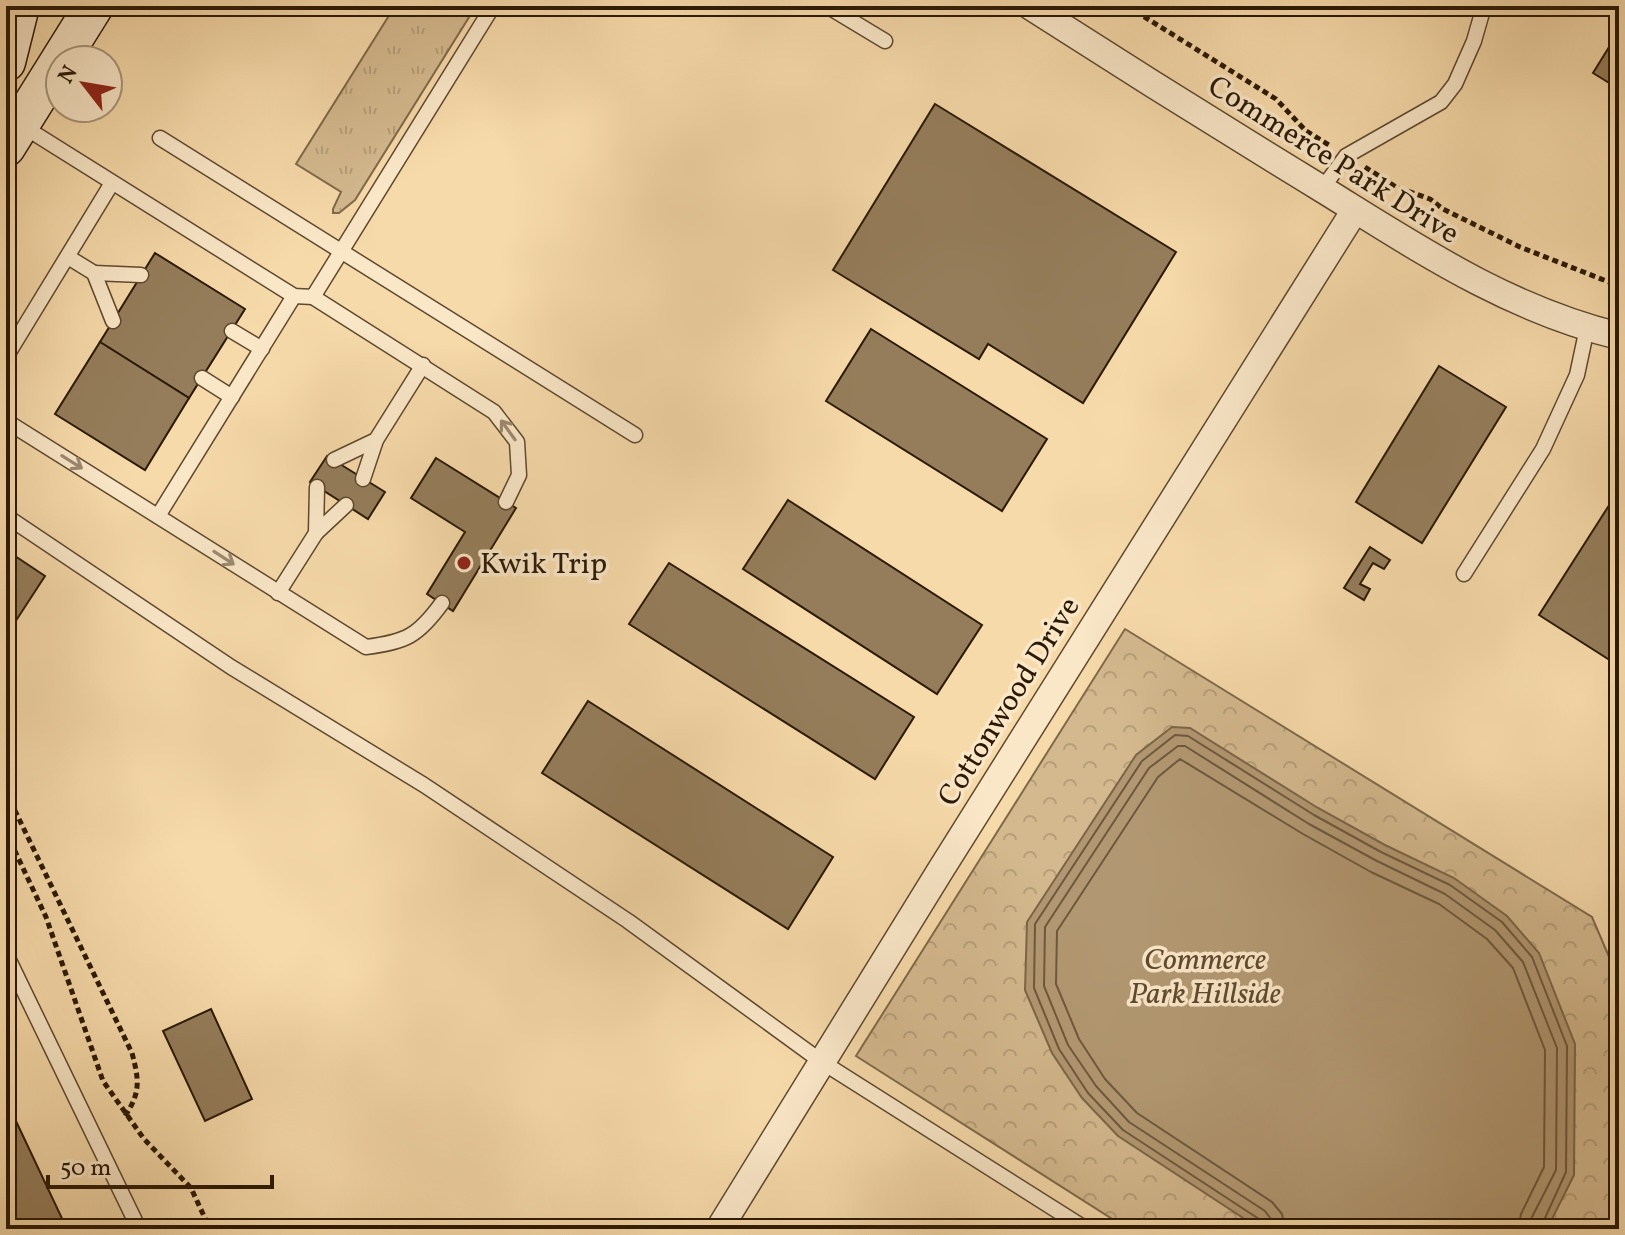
<svg xmlns="http://www.w3.org/2000/svg" width="1625" height="1235" font-family="Vollkorn,serif">
  <style>
    .grass { fill: url(#grass-tufts); stroke: #80694a; stroke-width: 2 }
    .forest { fill: url(#forest-crowns); stroke: #80694a; stroke-width: 2 }
    .water { fill: #b29872; stroke: #7c6547; stroke-width: 2 }
    .lines { fill: none; stroke-linecap: round; stroke-linejoin: round }
    .shore { stroke: #6e583c; stroke-width: 2 }
    .building { fill: #957d5b; stroke: #2b1906; stroke-width: 2 }
    .lane-casing { stroke: #5e492f; stroke-width: 17 }
    .street-casing { stroke: #5e492f; stroke-width: 29 }
    .secondary-casing { stroke: #2b1906; stroke-width: 41 }
    .path { stroke: #2b1906; stroke-width: 5; stroke-dasharray: 6 4; stroke-linecap: butt }
    .lane { stroke: #fae7c8; stroke-width: 14 }
    .street { stroke: #fae7c8; stroke-width: 26 }
    .secondary { stroke: #fae7c8; stroke-width: 38 }
    .oneway { stroke: #9d8a71 }
    .poi-dot { fill: #8f2418; stroke: #fae7c8; stroke-width: 3 }
    .labels { text-anchor: middle; stroke-width: 7; stroke-linejoin: round; paint-order: stroke }
    .street-label { font-size: 30px; fill: #2b1906; stroke: #fae7c8 }
    .poi-label { font-size: 30px; fill: #2b1906; stroke: #fae7c8; text-anchor: start }
    .park-label { font-size: 30px; font-style: italic; fill: #5e492f; stroke: #fae7c8 }
  </style>
  <defs>
    <pattern id="grass-tufts" width="24" height="20" patternUnits="userSpaceOnUse" patternTransform="scale(2)"><rect width="24" height="20" fill="#d4b98e"/><path d="M3 7l-1-3M5 7V3M7 7l1-3M15 17l-1-3M17 17v-4M19 17l1-3" fill="none" stroke="#b69e79"/></pattern>
    <pattern id="forest-crowns" width="20" height="18" patternUnits="userSpaceOnUse" patternTransform="scale(2)"><rect width="20" height="18" fill="#d4b98e"/><path d="M2 6a3 3 0 1 1 6 0M12 15a3 3 0 1 1 6 0" fill="none" stroke="#b69e79"/></pattern>
  </defs>
  <rect width="100%" height="100%" fill="#f7daaa"/>
  <filter id="stains"><feTurbulence type="fractalNoise" baseFrequency=".0025" numOctaves="4"/><feColorMatrix values="0 0 0 0 .2 0 0 0 0 .09 0 0 0 0 .02 0 0 0 .5 -.17"/></filter>
  <radialGradient id="worn" r=".72"><stop offset=".6" stop-color="#630" stop-opacity="0"/><stop offset="1" stop-color="#630" stop-opacity=".3"/></radialGradient>
  <polygon class="grass" points="395,6 476,6 355,200 339,213 333,213 333,209 341,192 296,164"/>
  <polygon class="forest" points="1125,629 1592,917 1619,980 1619,1207 1606,1229 1128,1229 856,1056"/>
  <polygon class="water" points="1172,727 1190,728 1318,808 1385,845 1454,878 1507,916 1539,953 1575,1044 1574,1175 1547,1229 1260,1229 1118,1136 1082,1098 1052,1053 1025,990 1027,922 1136,755"/>
  <g class="lines">
    <g class="shore">
      <polyline points="1263,1229 1259,1219 1123,1130 1088,1093 1059,1049 1034,988 1035,924 1142,761 1175,735 1188,736 1314,815 1381,852 1450,885 1502,922 1532,957 1567,1046 1566,1172 1540,1229"/>
      <polyline points="1273,1229 1271,1219 1265,1211 1129,1122 1096,1086 1068,1045 1044,986 1045,927 1149,768 1178,746 1185,746 1309,824 1377,861 1445,894 1495,930 1523,962 1557,1048 1556,1170 1531,1219 1530,1229"/>
      <polyline points="1285,1229 1282,1214 1272,1202 1137,1113 1105,1079 1079,1039 1056,984 1057,931 1158,777 1180,759 1303,834 1371,872 1439,904 1487,939 1513,968 1545,1050 1544,1167 1521,1214 1518,1229"/>
    </g>
  </g>
  <g class="building">
    <polygon points="1619,31 1619,89 1593,73"/>
    <polygon points="935,104 1176,252 1083,403 988,344 979,359 833,270"/>
    <polygon points="155,253 245,309 189,398 100,342"/>
    <polygon points="871,329 1047,439 1002,511 826,401"/>
    <polygon points="100,342 189,398 145,470 55,414"/>
    <polygon points="1439,366 1506,407 1422,543 1356,502"/>
    <polygon points="327,456 385,492 368,519 310,482"/>
    <polygon points="436,458 516,508 453,611 427,594 465,532 411,498"/>
    <polygon points="1615,496 1619,499 1619,666 1539,615"/>
    <polygon points="788,500 982,625 937,694 743,569"/>
    <polygon points="1370,547 1390,560 1384,569 1373,563 1360,584 1370,589 1364,600 1344,588"/>
    <polygon points="6,550 45,576 6,636"/>
    <polygon points="669,563 914,717 875,779 629,624"/>
    <polygon points="588,701 833,857 788,929 542,773"/>
    <polygon points="211,1009 252,1099 205,1121 163,1031"/>
    <polygon points="6,1100 67,1229 6,1229"/>
  </g>
  <g class="lines">
    <defs>
      <g id="lane">
        <polyline points="827,6 885,41"/>
        <polyline points="21,125 294,296 313,297 493,6"/>
        <polyline points="160,138 635,435"/>
        <polyline points="1322,189 1346,156 1441,102 1455,84 1474,41 1484,6"/>
        <polyline points="68,257 94,273 113,321"/>
        <polyline points="94,273 141,275"/>
        <polyline points="313,297 494,412 517,442 519,475 506,502"/>
        <polyline points="232,331 262,349"/>
        <polyline points="6,357 112,183"/>
        <polyline points="202,378 232,397"/>
        <path d="M6 421 366 647C406 642 418 636 442 603"/>
        <polyline points="334,460 376,440 423,365"/>
        <polyline points="363,479 376,440"/>
        <polyline points="6,516 231,667 424,785 628,921 822,1062 1086,1229"/>
        <polyline points="158,516 294,296"/>
        <polyline points="316,533 346,505"/>
        <polyline points="1464,574 1543,449 1577,375 1587,328"/>
        <polyline points="278,593 316,533 317,487"/>
        <polyline points="6,954 139,1229"/>
      </g>
      <g id="street">
        <path d="M1030 6C1128 69 1227 131 1327 192 1422 251 1509 309 1619 336"/>
        <polyline points="719,1229 940,871 1355,210"/>
      </g>
      <g id="secondary">
        <polyline points="6,62 20,6"/>
        <polyline points="6,147 94,6"/>
      </g>
    </defs>
    <use href="#lane" class="lane-casing"/>
    <use href="#street" class="street-casing"/>
    <use href="#secondary" class="secondary-casing"/>
    <g class="path">
      <polyline points="1127,6 1276,99 1306,131 1329,145"/>
      <polyline points="1365,167 1396,187 1430,199 1443,209 1520,247 1619,286"/>
      <path d="M6 792 132 1053C139 1080 141 1092 125 1116"/>
      <polyline points="6,832 46,917 103,1081 144,1139 191,1188 210,1229"/>
    </g>
    <use href="#lane" class="lane"/>
    <use href="#street" class="street"/>
    <use href="#secondary" class="secondary"/>
  </g>
  <defs><path id="oneway-shaft" d="M-6 0H5M1.5-3L5.5 0L1.5 3" fill="none" stroke-width="1.6" stroke-linecap="round" stroke-linejoin="round" transform="scale(2)"/></defs>
  <g class="oneway">
    <use href="#oneway-shaft" transform="translate(508 430) rotate(-126)"/>
    <use href="#oneway-shaft" transform="translate(72 462) rotate(32)"/>
    <use href="#oneway-shaft" transform="translate(224 558) rotate(33)"/>
  </g>
  <circle class="poi-dot" cx="464" cy="563" r="8"/>
  <g class="labels">
    <g class="street-label">
      <text transform="translate(1334 159) rotate(32)" y="10">Commerce Park Drive</text>
      <text transform="translate(1008 701) rotate(-58)" y="10">Cottonwood Drive</text>
    </g>
    <g class="poi-label">
      <text x="480" y="573">Kwik Trip</text>
    </g>
    <g class="park-label">
      <text x="1205" y="969">Commerce<tspan x="1205" dy="34">Park Hillside</tspan></text>
    </g>
  </g>
  <rect width="1625" height="1235" fill="none" stroke="#f7daaa" stroke-width="32"/>
  <rect x="8" y="8" width="1609" height="1219" fill="none" stroke="#2b1906" stroke-width="4"/>
  <rect x="16" y="16" width="1593" height="1203" fill="none" stroke="#2b1906" stroke-width="2"/>
  <g transform="translate(84 84) rotate(301)"><circle r="38" fill="#fae7c8" stroke="#a7957a" stroke-width="2"/>
  <path d="M0-6L14 30L0 20L-14 30Z" fill="#8f2418"/>
  <text y="-12" font-size="22" font-weight="bold" text-anchor="middle" fill="#2b1906">N</text>
  </g>
  <path d="M48 1175v12h224v-12" fill="none" stroke="#2b1906" stroke-width="4"/>
  <text x="60" y="1175" font-size="24" fill="#2b1906" stroke="#fae7c8" stroke-width="6" paint-order="stroke">50 m</text>
  <rect width="100%" height="100%" filter="url(#stains)"/>
  <rect width="100%" height="100%" fill="url(#worn)"/>
</svg>
